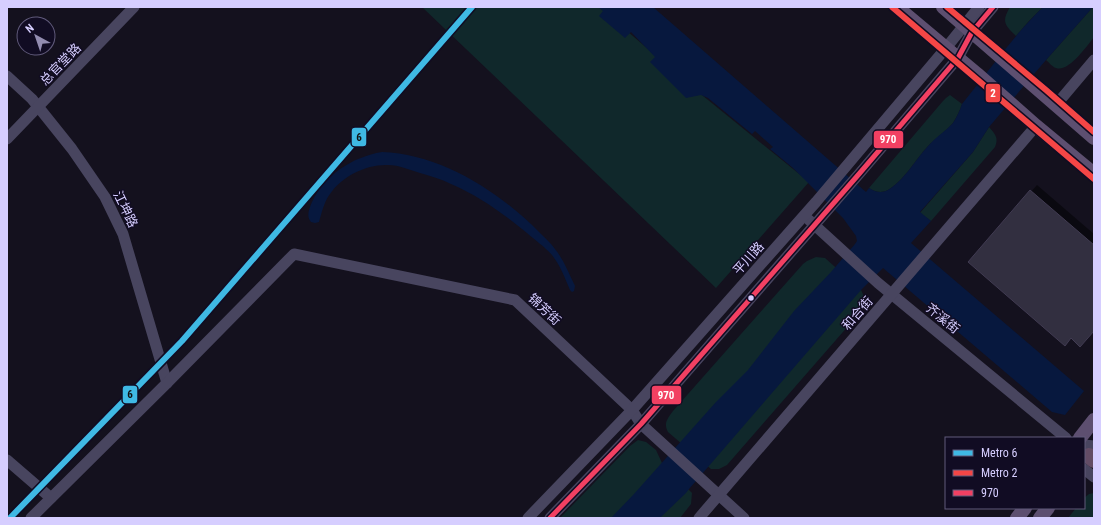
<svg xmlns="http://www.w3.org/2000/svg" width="1101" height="525" font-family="'Roboto Condensed','Noto Sans SC',sans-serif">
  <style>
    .green { fill: #10282b }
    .water { fill: #07183e }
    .shadow { fill: #0007 }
    .building { fill: #322f40; stroke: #413b52 }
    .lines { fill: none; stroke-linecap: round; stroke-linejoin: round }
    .minor { stroke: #48455f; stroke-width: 11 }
    .major { stroke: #5d4f70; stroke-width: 14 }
    .highway { stroke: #634c65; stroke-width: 16 }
    .bus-1-casing { stroke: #110c23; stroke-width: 8 }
    .bus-1 { stroke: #f24062; stroke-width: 5 }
    .metro-1-casing { stroke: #110c23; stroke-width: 9 }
    .metro-2-casing { stroke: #110c23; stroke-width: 9 }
    .metro-1 { stroke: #3fb9e4; stroke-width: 6 }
    .metro-2 { stroke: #f44646; stroke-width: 6 }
    .bus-dot { fill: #d6ceff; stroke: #110c23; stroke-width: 1.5 }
    .labels { text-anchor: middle; stroke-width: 3; stroke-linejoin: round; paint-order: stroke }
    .street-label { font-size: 13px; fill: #d6ceff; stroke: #110c23 }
    .line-badge { stroke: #110c23; stroke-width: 1.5 }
    .badge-label { font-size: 11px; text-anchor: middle; font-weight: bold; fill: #fff }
    .pale-badge-label { font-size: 11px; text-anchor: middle; font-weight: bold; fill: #111 }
  </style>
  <rect width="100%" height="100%" fill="#14111e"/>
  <g class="green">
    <polygon points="422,7 599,7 697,91 809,182 716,288"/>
    <path d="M1010 7H1043L1029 21 1016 36C1005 25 1001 22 1010 7Z"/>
    <path d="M1093 7 1094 37C1087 46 1068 73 1056 68 1052 67 1049 62 1046 60Z"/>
    <path d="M950 95 962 104C960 110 957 117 953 123 946 131 937 137 930 144 916 158 904 182 886 191 880 193 875 192 869 188L943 101 946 98Z"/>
    <path d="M989 127C995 134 999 138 995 147L931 221 920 213 973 152Z"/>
    <path d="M816 257 825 258 861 290C867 301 862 308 856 317L727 465 719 469H711L668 432C663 423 668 418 673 411L803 264 807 261Z"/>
    <polygon points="638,440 646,442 656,450 662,463 692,493 691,504 680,518 560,518 630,446"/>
    <polygon points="1094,493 1094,518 1068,518 1076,508 1084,508 1084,498 1089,494"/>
  </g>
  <g class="water">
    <path d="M598 7H653L866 192 869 188C875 192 880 193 886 191 904 182 916 158 930 144 937 136 946 131 953 123 957 117 960 110 962 104 989 71 1013 36 1043 7H1093L1046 60 989 127 973 152 920 212 931 221 911 243 1084 391 1065 415 1052 412 883 268 861 290 689 489 686 493 662 516 660 518H611L634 494 716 402 748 370 794 311 831 272 855 244 857 241 856 236 843 218 793 168 770 149 773 147 755 131 752 134 708 98 701 95 686 98 650 62 655 57 631 32 625 38 599 16 603 11Z"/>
    <path d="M382 152C441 154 500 192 540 233 545 238 551 243 555 249 564 260 569 274 575 286L574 291 572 292 570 290C565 278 560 265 552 255 545 247 535 240 527 233 504 214 479 196 451 184 441 179 430 176 420 173 410 170 399 165 388 165 367 164 342 176 330 194 324 202 322 212 319 222L315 223 311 222C306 216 309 209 312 202 325 175 352 157 382 152Z"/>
  </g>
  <polygon class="shadow" points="1037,185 1094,234 1094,330 1071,338 969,262"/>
  <polygon class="building" points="1030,190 1094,245 1094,331 1080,347 1071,338 1065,346 968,262"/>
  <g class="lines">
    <g class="minor">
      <polyline points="7,76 32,99 72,149 105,197 123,234 167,383"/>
      <polyline points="1056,105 1094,60"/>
      <polyline points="7,139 134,7"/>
      <polyline points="809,220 878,283 1066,438"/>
      <polyline points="1084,445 1094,446"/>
      <polyline points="7,460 51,498"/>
      <polyline points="1084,469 1094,477"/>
      <polyline points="31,518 167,383 294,254 515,300 632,410 641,424 744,518"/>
      <polyline points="528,518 632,410 816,202 946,48 979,7"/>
      <polyline points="550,518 641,424 859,174 958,58 972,32 993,7"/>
      <polyline points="699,518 1036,126"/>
    </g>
    <g class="major">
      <polyline points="897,7 977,74 1036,126 1094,174"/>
      <polyline points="943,7 1094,138"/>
      <polyline points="1080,438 1094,420"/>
      <polyline points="1017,518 1025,508"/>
      <polyline points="1040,518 1048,508"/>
    </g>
    <polyline class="highway" points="1089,456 1094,460"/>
    <defs>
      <polyline id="bus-1" points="550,518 641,424 859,174 958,58 972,32 993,7"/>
    </defs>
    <use href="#bus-1" class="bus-1-casing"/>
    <use href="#bus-1" class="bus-1"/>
    <defs>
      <polyline id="metro-1" points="10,518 182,341 472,7"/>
      <g id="metro-2">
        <polyline points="892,7 1094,179"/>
        <polyline points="947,7 1046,90 1094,132"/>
      </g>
    </defs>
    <use href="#metro-1" class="metro-1-casing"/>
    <use href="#metro-2" class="metro-2-casing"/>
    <use href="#metro-1" class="metro-1"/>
    <use href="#metro-2" class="metro-2"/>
  </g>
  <circle class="bus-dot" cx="751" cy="298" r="3.5"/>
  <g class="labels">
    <g class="street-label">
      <text transform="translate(60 64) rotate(-46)" y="5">总官堂路</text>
      <text transform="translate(126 209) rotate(64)" y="5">江坤路</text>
      <text transform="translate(748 258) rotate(-48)" y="5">平川路</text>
      <text transform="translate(545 309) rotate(43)" y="5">锦芳街</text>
      <text transform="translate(857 313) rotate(-49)" y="5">和合街</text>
      <text transform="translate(943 318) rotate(39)" y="5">齐溪街</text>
    </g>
  </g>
  <g class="line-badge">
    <rect x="985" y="83" width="16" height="20" rx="4" fill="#f44646"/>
    <rect x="351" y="127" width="16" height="20" rx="4" fill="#3fb9e4"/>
    <rect x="873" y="130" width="31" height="19" rx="4" fill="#f24062"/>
    <rect x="122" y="385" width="16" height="19" rx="4" fill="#3fb9e4"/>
    <rect x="651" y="385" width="31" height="20" rx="4" fill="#f24062"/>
  </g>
  <g class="badge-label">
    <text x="993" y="97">2</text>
    <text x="888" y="143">970</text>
    <text x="666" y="399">970</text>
  </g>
  <g class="pale-badge-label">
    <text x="359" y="141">6</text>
    <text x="130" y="398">6</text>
  </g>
  <rect width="1101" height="525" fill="none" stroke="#d6ceff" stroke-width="16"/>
  <rect x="945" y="437" width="140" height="72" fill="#110c23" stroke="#605a7b"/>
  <rect x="953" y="450" width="20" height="6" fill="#3fb9e4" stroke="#605a7b"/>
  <text x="981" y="457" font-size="12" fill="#d6ceff">Metro 6</text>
  <rect x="953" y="470" width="20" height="6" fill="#f44646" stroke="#605a7b"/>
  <text x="981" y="477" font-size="12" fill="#d6ceff">Metro 2</text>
  <rect x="953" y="490" width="20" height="6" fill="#f24062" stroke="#605a7b"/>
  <text x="981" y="497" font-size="12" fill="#d6ceff">970</text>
  <g transform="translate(36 36) rotate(320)"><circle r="19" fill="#110c23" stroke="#605a7b"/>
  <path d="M0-3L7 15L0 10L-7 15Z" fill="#928cb0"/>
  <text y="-6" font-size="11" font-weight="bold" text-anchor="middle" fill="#d6ceff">N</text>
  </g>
</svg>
